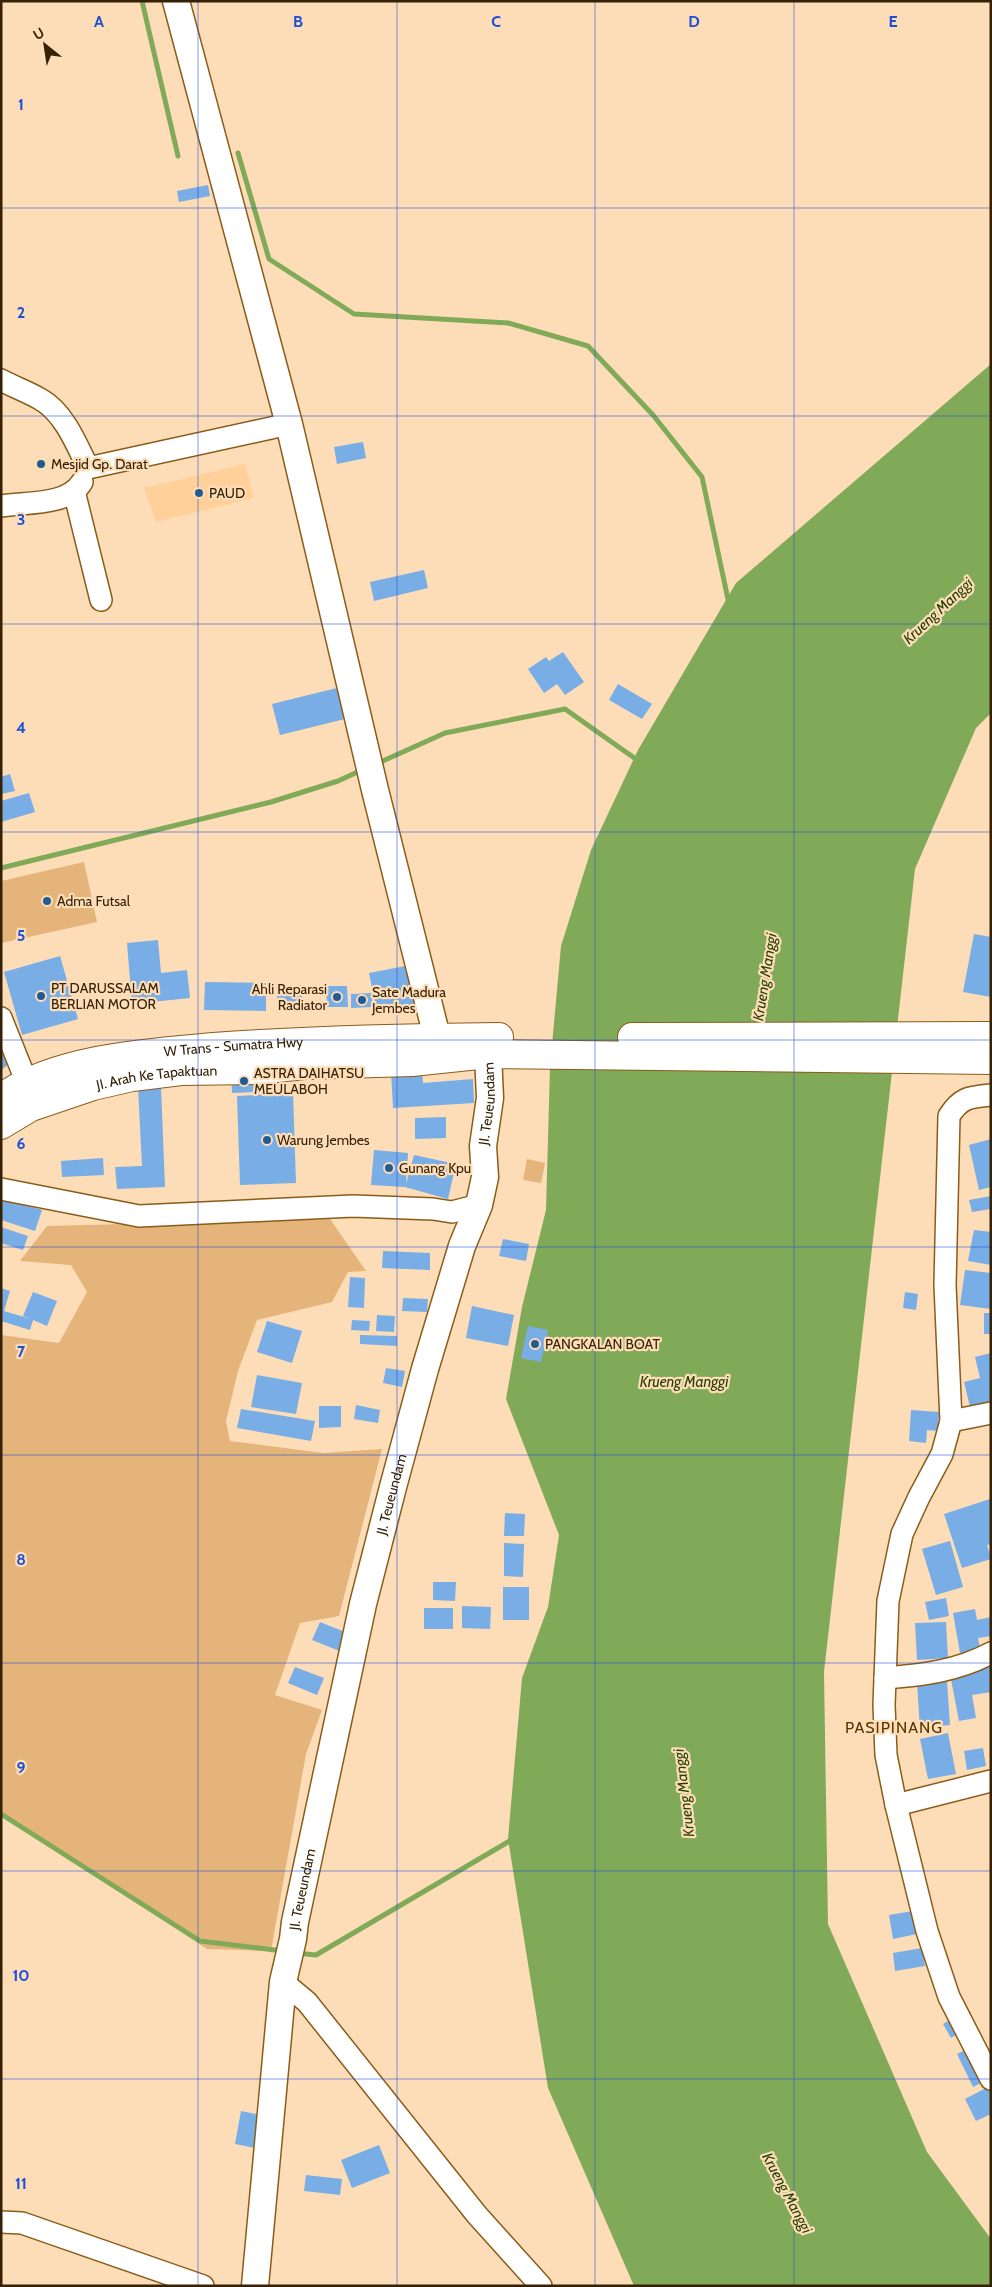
<svg xmlns="http://www.w3.org/2000/svg" width="992" height="2287" font-family="Cabin,sans-serif">
  <style>
    .built { fill: #ffd099 }
    .green { fill: #e4b47b }
    .water { fill: #81aa58 }
    .lines { fill: none; stroke-linecap: round; stroke-linejoin: round }
    .stream { stroke: #81aa58; stroke-width: 5 }
    .building { fill: #78ade6 }
    .minor-casing { stroke: #8b5c18; stroke-width: 24 }
    .tertiary-casing { stroke: #8b5c18; stroke-width: 29 }
    .trunk-casing { stroke: #8b5c18; stroke-width: 30 }
    .minor { stroke: #fff; stroke-width: 21 }
    .tertiary { stroke: #fff; stroke-width: 26 }
    .trunk { stroke: #fff; stroke-width: 28 }
    .grid { fill: none; stroke: #1d4ed8; stroke-width: 1; stroke-opacity: 0.55 }
    .poi-dot { fill: #225b92; stroke: #fdddb8; stroke-width: 2 }
    .labels { text-anchor: middle; stroke-width: 4.5; stroke-linejoin: round; paint-order: stroke }
    .poi-label { font-size: 14px; fill: #352106; stroke: #fdddb8; text-anchor: start }
    .street-label { font-size: 14px; fill: #352106; stroke: #fdddb8 }
    .water-label { font-size: 15px; font-style: italic; fill: #264002; stroke: #fdddb8 }
    .quarter-label { font-size: 16px; letter-spacing: 1px; fill: #593600; stroke: #fdddb8 }
    .grid-label { font-size: 16px; text-anchor: middle; font-weight: bold; fill: #1d4ed8; stroke: #fdddb8; stroke-width: 4.5; stroke-linejoin: round; paint-order: stroke }
  </style>
  <rect width="100%" height="100%" fill="#fdddb8"/>
  <polygon class="built" points="245,464 254,498 156,522 144,488"/>
  <g class="green">
    <polygon points="84,862 97,922 1,943 1,881"/>
    <polygon points="527,1159 545,1163 541,1183 523,1180"/>
    <polygon points="330,1219 366,1271 348,1272 332,1302 257,1320 238,1371 226,1421 230,1441 323,1453 382,1449 339,1616 300,1623 275,1695 322,1710 306,1754 271,1951 207,1949 1,1815 1,1335 59,1343 87,1292 71,1265 20,1261 47,1226"/>
  </g>
  <polygon class="water" points="991,364 991,713 976,728 915,869 824,1672 828,1924 927,2152 991,2239 991,2286 634,2286 548,2088 508,1839 522,1678 548,1607 559,1535 506,1399 522,1307 546,1210 550,1067 561,946 591,850 638,750 736,583"/>
  <g class="lines">
    <g class="stream">
      <polyline points="142,1 178,156"/>
      <polyline points="238,153 269,259 354,314 508,323 588,346 653,415 702,477 729,604"/>
      <polyline points="376,764 445,733 565,709 640,762"/>
      <polyline points="1,868 271,802 338,781 364,769"/>
      <polyline points="1,1814 200,1941 283,1951"/>
      <polyline points="296,1953 316,1955 513,1839"/>
    </g>
  </g>
  <g class="building">
    <polygon points="208,185 210,196 179,202 177,191"/>
    <polygon points="363,442 366,458 337,464 334,447"/>
    <polygon points="424,570 428,588 374,601 370,582"/>
    <polygon points="563,652 584,682 565,695 557,684 544,693 528,669 546,657 549,661"/>
    <polygon points="618,684 652,704 642,719 609,700"/>
    <polygon points="341,687 349,718 280,735 272,704"/>
    <polygon points="10,774 15,791 1,794 1,777"/>
    <polygon points="29,793 35,812 1,822 1,801"/>
    <polygon points="974,934 991,937 991,997 963,992"/>
    <polygon points="158,940 161,973 187,970 190,998 132,1004 127,943"/>
    <polygon points="60,956 78,1019 22,1035 4,972"/>
    <polygon points="416,964 423,1004 377,1013 369,973"/>
    <polygon points="205,982 266,983 266,1011 204,1010"/>
    <polygon points="302,985 302,1010 277,1011 277,986"/>
    <polygon points="326,986 347,986 348,1007 327,1007"/>
    <polygon points="372,993 372,1007 351,1008 351,994"/>
    <polygon points="1,1052 9,1064 1,1070"/>
    <polygon points="256,1070 256,1092 232,1093 231,1071"/>
    <polygon points="422,1070 423,1083 473,1079 474,1103 393,1108 391,1071"/>
    <polygon points="161,1086 165,1187 117,1189 115,1167 142,1166 138,1087"/>
    <polygon points="293,1093 296,1183 240,1185 237,1096"/>
    <polygon points="446,1117 446,1138 415,1139 415,1118"/>
    <polygon points="991,1139 991,1187 979,1190 969,1145"/>
    <polygon points="374,1150 408,1153 406,1184 414,1155 456,1164 448,1199 405,1187 371,1185"/>
    <polygon points="103,1158 104,1175 62,1177 61,1161"/>
    <polygon points="991,1196 991,1209 972,1212 969,1200"/>
    <polygon points="1,1198 42,1210 35,1231 1,1220"/>
    <polygon points="1,1227 28,1236 23,1250 1,1243"/>
    <polygon points="974,1230 991,1232 991,1265 968,1261"/>
    <polygon points="503,1239 529,1244 526,1261 499,1256"/>
    <polygon points="383,1251 430,1253 430,1270 382,1268"/>
    <polygon points="965,1270 991,1273 991,1309 960,1305"/>
    <polygon points="350,1277 365,1278 364,1308 348,1307"/>
    <polygon points="1,1288 10,1291 4,1311 31,1319 23,1316 33,1292 57,1301 47,1326 33,1320 30,1330 1,1321"/>
    <polygon points="905,1292 918,1294 916,1310 903,1308"/>
    <polygon points="403,1298 428,1299 427,1312 402,1311"/>
    <polygon points="472,1306 514,1315 508,1346 466,1338"/>
    <rect x="984" y="1313" width="7" height="21"/>
    <polygon points="377,1315 395,1316 394,1332 376,1331"/>
    <polygon points="352,1320 370,1321 369,1331 351,1330"/>
    <polygon points="267,1321 302,1331 292,1363 257,1352"/>
    <polygon points="528,1326 548,1330 541,1362 521,1358"/>
    <polygon points="360,1335 397,1336 397,1346 360,1344"/>
    <polygon points="991,1353 991,1402 970,1407 964,1382 980,1378 975,1357"/>
    <polygon points="386,1368 405,1371 402,1387 383,1383"/>
    <polygon points="257,1375 302,1383 296,1414 251,1407"/>
    <polygon points="356,1405 380,1410 378,1423 354,1419"/>
    <polygon points="319,1406 341,1406 341,1427 319,1428"/>
    <polygon points="241,1409 315,1421 311,1441 237,1428"/>
    <polygon points="911,1410 939,1412 938,1431 927,1430 926,1443 909,1441"/>
    <polygon points="990,1499 991,1544 987,1545 991,1559 962,1568 944,1514"/>
    <polygon points="505,1513 525,1514 524,1536 504,1536"/>
    <polygon points="950,1541 963,1587 936,1595 922,1549"/>
    <polygon points="504,1543 524,1544 523,1577 504,1576"/>
    <polygon points="433,1582 456,1582 455,1601 433,1600"/>
    <rect x="503" y="1587" width="26" height="33"/>
    <polygon points="946,1598 949,1616 929,1620 925,1602"/>
    <polygon points="462,1606 491,1607 490,1629 462,1628"/>
    <rect x="424" y="1608" width="29" height="21"/>
    <polygon points="975,1609 977,1620 991,1617 991,1636 978,1638 980,1649 960,1653 953,1613"/>
    <polygon points="320,1622 350,1634 342,1652 312,1640"/>
    <polygon points="946,1622 948,1658 917,1660 915,1623"/>
    <polygon points="991,1666 991,1692 972,1695 976,1718 959,1721 950,1674"/>
    <polygon points="295,1667 324,1678 317,1695 288,1683"/>
    <polygon points="947,1681 950,1725 920,1728 917,1683"/>
    <polygon points="948,1733 956,1774 928,1779 920,1739"/>
    <polygon points="983,1748 986,1766 967,1770 964,1751"/>
    <polygon points="913,1911 917,1934 893,1939 889,1915"/>
    <polygon points="922,1948 925,1966 895,1971 893,1953"/>
    <polygon points="951,2019 959,2033 951,2038 943,2024"/>
    <polygon points="969,2048 985,2081 973,2087 957,2054"/>
    <polygon points="988,2087 991,2093 991,2114 976,2121 965,2099"/>
    <polygon points="241,2111 261,2115 255,2148 235,2144"/>
    <polygon points="379,2145 390,2173 352,2188 341,2160"/>
    <polygon points="306,2175 342,2179 340,2195 304,2191"/>
  </g>
  <g class="lines">
    <defs>
      <g id="minor">
        <path d="M1 380C14 387 28 392 40 399 64 412 77 445 88 468L289 424"/>
        <polyline points="74,491 101,600"/>
        <path d="M1 506C25 502 68 506 82 482"/>
        <polyline points="1,1018 27,1083"/>
        <path d="M991 1095C970 1097 961 1097 949 1116L945 1285 951 1421 942 1454 919 1497 902 1534 888 1601 884 1705 886 1755 896 1805 927 1931 949 1997 991 2079"/>
        <polyline points="1,1189 139,1216 353,1206 433,1209 452,1212 479,1205"/>
        <polyline points="951,1421 991,1413"/>
        <path d="M885 1678C923 1675 957 1671 991 1653"/>
        <polyline points="896,1805 991,1781"/>
        <polyline points="283,1982 307,2002 477,2215 541,2286"/>
        <polyline points="1,2222 22,2223 203,2286"/>
      </g>
      <g id="tertiary">
        <polyline points="176,1 289,424 375,790 437,1037"/>
        <path id="s1" d="M255 2286 283 1982 293 1939 295 1922 363 1604 393 1487 425 1369 462 1246 479 1205 485 1177 483 1146 490 1098 488 1054"/>
      </g>
      <g id="trunk">
        <polyline points="632,1037 991,1036"/>
        <path id="s2" d="M1 1098C56 1058 148 1053 214 1047 308 1040 404 1038 499 1037"/>
        <path id="s3" d="M1 1125 31 1107 93 1086 132 1077 181 1071 256 1070 305 1065 412 1062 488 1054 991 1060"/>
      </g>
    </defs>
    <use href="#minor" class="minor-casing"/>
    <use href="#tertiary" class="tertiary-casing"/>
    <use href="#trunk" class="trunk-casing"/>
    <use href="#minor" class="minor"/>
    <use href="#tertiary" class="tertiary"/>
    <use href="#trunk" class="trunk"/>
  </g>
  <path class="grid" d="M198 1V2286M397 1V2286M595 1V2286M794 1V2286M1 208H991M1 416H991M1 624H991M1 832H991M1 1040H991M1 1247H991M1 1455H991M1 1663H991M1 1871H991M1 2079H991"/>
  <g class="poi-dot">
    <circle cx="41" cy="464" r="5"/>
    <circle cx="199" cy="493" r="5"/>
    <circle cx="47" cy="901" r="5"/>
    <circle cx="41" cy="996" r="5"/>
    <circle cx="337" cy="997" r="5"/>
    <circle cx="362" cy="1000" r="5"/>
    <circle cx="244" cy="1081" r="5"/>
    <circle cx="267" cy="1140" r="5"/>
    <circle cx="389" cy="1168" r="5"/>
    <circle cx="535" cy="1344" r="5"/>
  </g>
  <g class="labels">
    <g class="poi-label">
      <text x="51" y="469">Mesjid Gp. Darat</text>
      <text x="209" y="498">PAUD</text>
      <text x="57" y="906">Adma Futsal</text>
      <text x="51" y="993">PT DARUSSALAM<tspan x="51" dy="16">BERLIAN MOTOR</tspan></text>
      <text x="327" y="994" text-anchor="end">Ahli Reparasi<tspan x="327" dy="16">Radiator</tspan></text>
      <text x="372" y="997">Sate Madura<tspan x="372" dy="16">Jembes</tspan></text>
      <text x="254" y="1078">ASTRA DAIHATSU<tspan x="254" dy="16">MEULABOH</tspan></text>
      <text x="277" y="1145">Warung Jembes</text>
      <text x="399" y="1173">Gunang Kpu</text>
      <text x="545" y="1349">PANGKALAN BOAT</text>
    </g>
    <g class="street-label">
      <text dy="5" stroke="none"><textPath href="#s2" startOffset="241">W Trans - Sumatra Hwy</textPath></text>
      <text dy="5" stroke="none"><textPath href="#s3" startOffset="165">JI. Arah Ke Tapaktuan</textPath></text>
      <text dy="5" stroke="none"><textPath href="#s1" startOffset="1210">JI. Teueundam</textPath></text>
      <text dy="5" stroke="none"><textPath href="#s1" startOffset="805">JI. Teueundam</textPath></text>
      <text dy="5" stroke="none"><textPath href="#s1" startOffset="400">JI. Teueundam</textPath></text>
    </g>
    <g class="water-label">
      <text transform="translate(938 611) rotate(-43)" y="5">Krueng Manggi</text>
      <text transform="translate(765 977) rotate(-81)" y="5">Krueng Manggi</text>
      <text x="684" y="1387">Krueng Manggi</text>
      <text transform="translate(684 1793) rotate(-97)" y="5">Krueng Manggi</text>
      <text transform="translate(787 2193) rotate(62)" y="5">Krueng Manggi</text>
    </g>
    <g class="quarter-label">
      <text x="894" y="1733">PASIPINANG</text>
    </g>
  </g>
  <g class="grid-label">
    <text x="99" y="27">A</text>
    <text x="298" y="27">B</text>
    <text x="496" y="27">C</text>
    <text x="694" y="27">D</text>
    <text x="893" y="27">E</text>
    <text x="21" y="110">1</text>
    <text x="21" y="318">2</text>
    <text x="21" y="525">3</text>
    <text x="21" y="733">4</text>
    <text x="21" y="941">5</text>
    <text x="21" y="1149">6</text>
    <text x="21" y="1357">7</text>
    <text x="21" y="1565">8</text>
    <text x="21" y="1773">9</text>
    <text x="21" y="1981">10</text>
    <text x="21" y="2189">11</text>
  </g>
  <rect width="992" height="2287" fill="none" stroke="#352106" stroke-width="5"/>
  <g transform="translate(45 45) rotate(330)" stroke="#fdddb8" stroke-width="4" paint-order="stroke">
  <path d="M0-4L9 19L0 12L-9 19Z" fill="#352106"/>
  <text y="-8" font-size="14" font-weight="bold" text-anchor="middle" fill="#352106">U</text>
  </g>
</svg>
